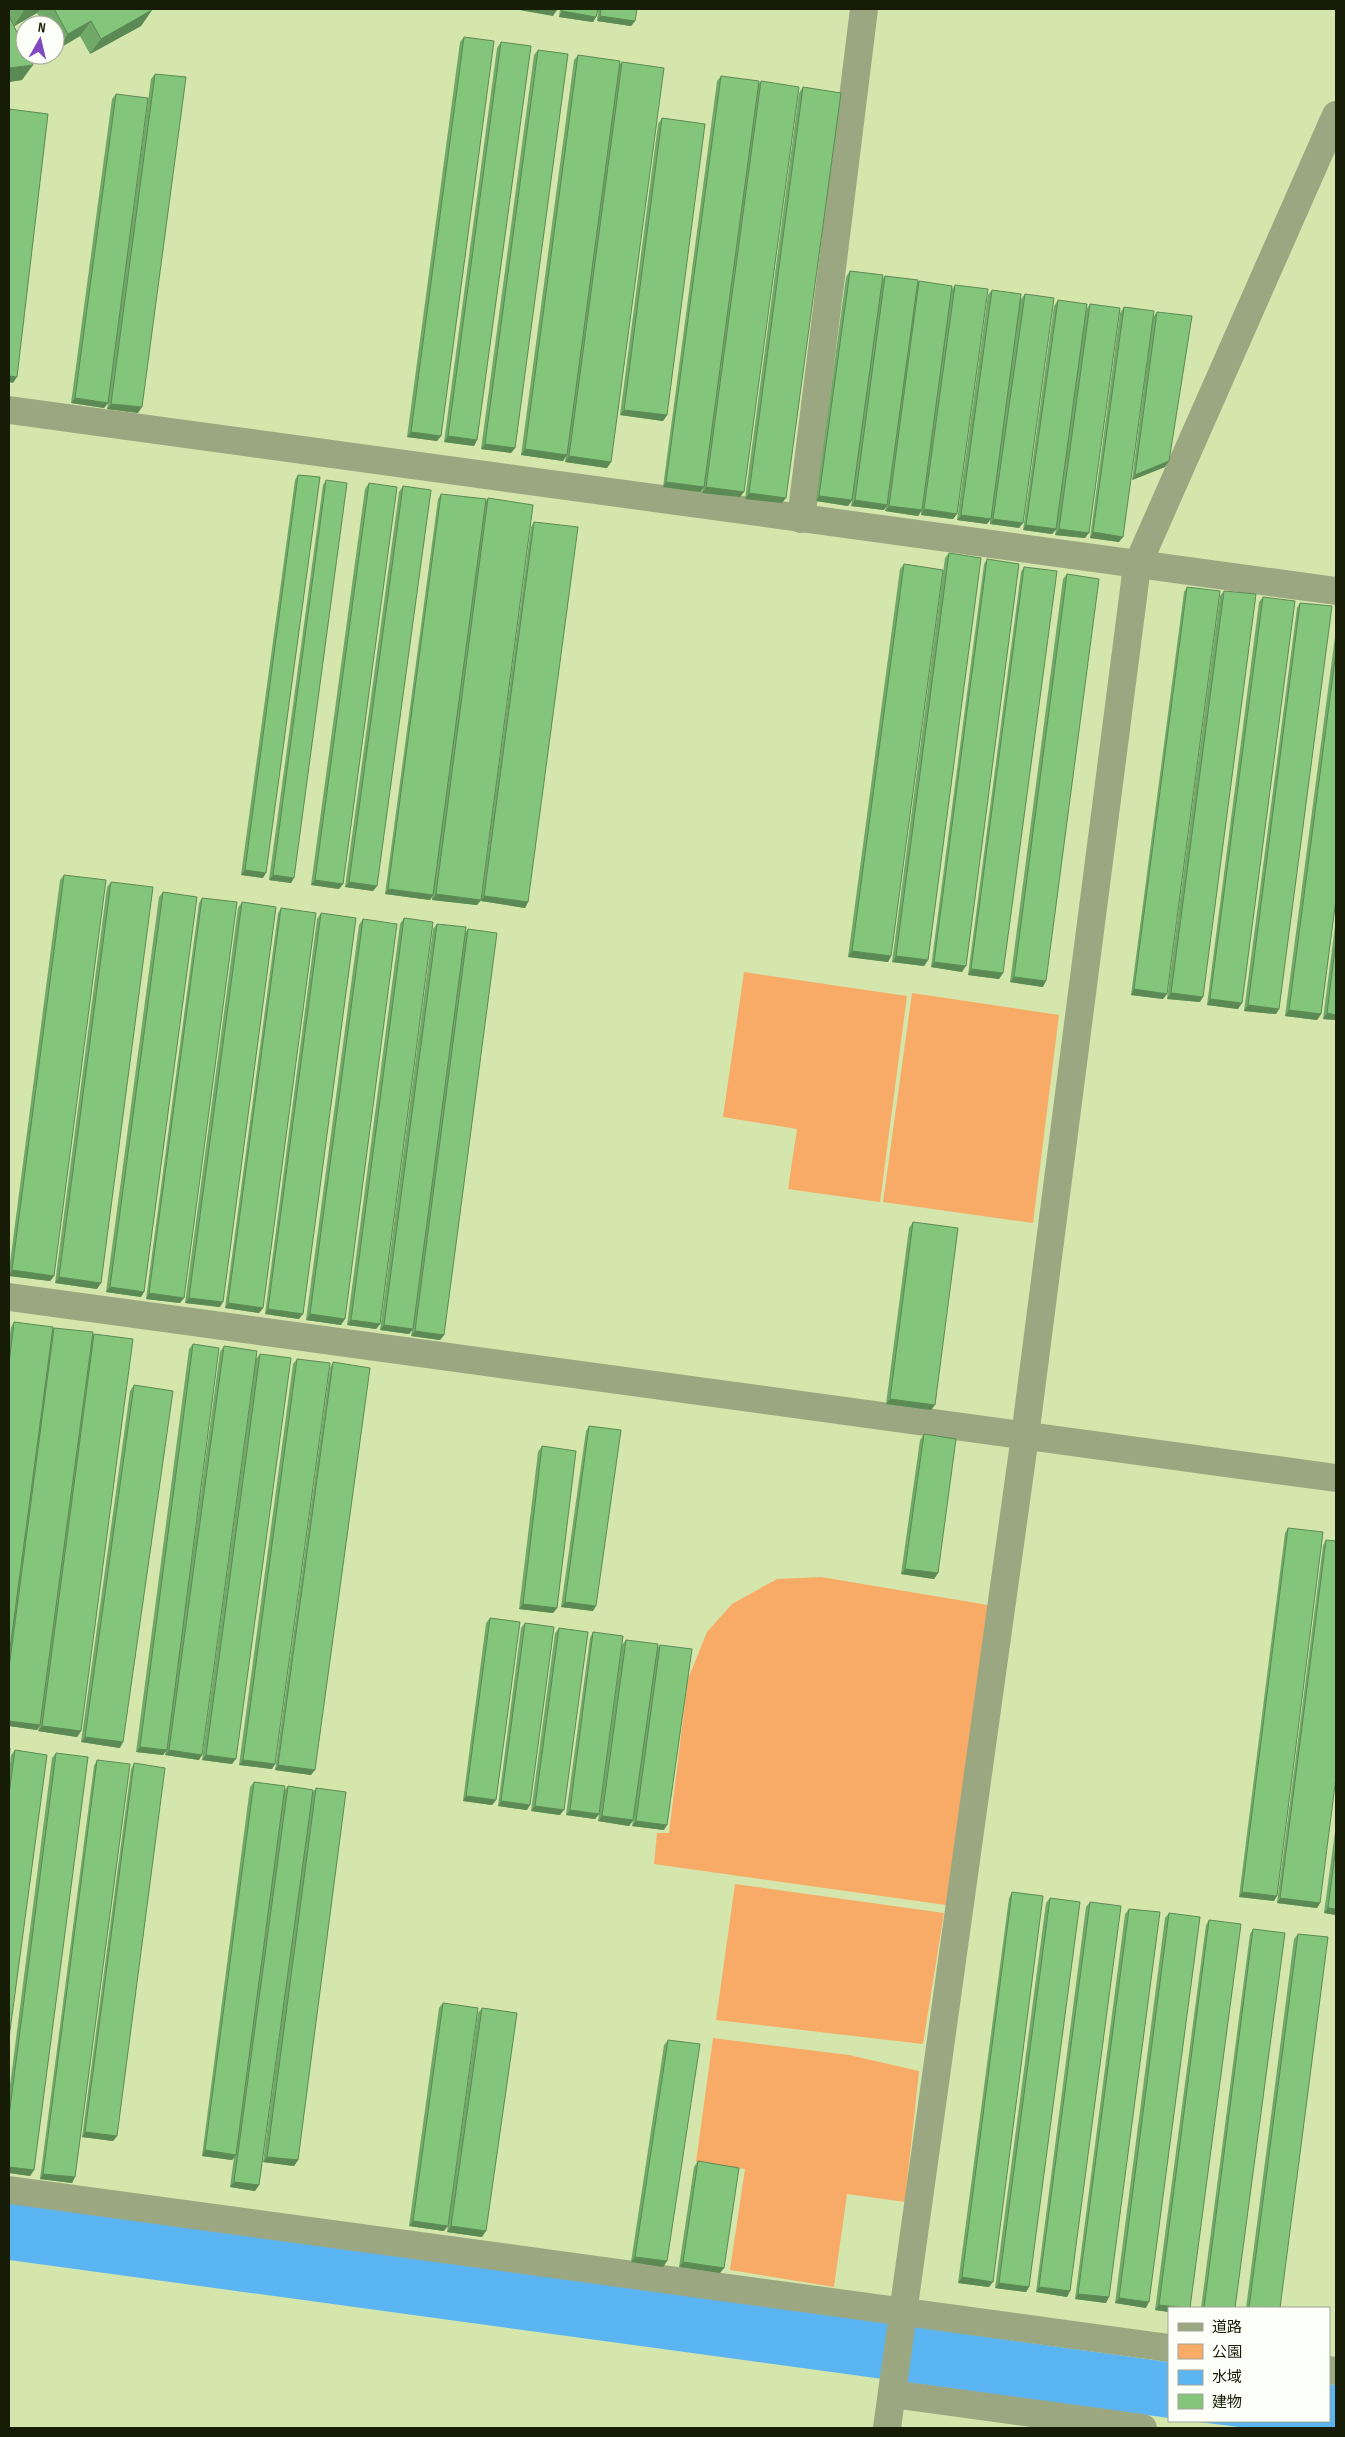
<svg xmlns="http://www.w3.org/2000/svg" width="1345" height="2437" font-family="'Sofia Sans Condensed','Noto Sans JP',sans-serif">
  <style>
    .green { fill: #f8ab67 }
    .water { fill: #5cb5f3 }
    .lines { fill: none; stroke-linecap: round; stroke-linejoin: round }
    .minor { stroke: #9ba780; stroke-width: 28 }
    .wall { fill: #71a969 }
    .shaded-wall { fill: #5c8a55 }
    .building { fill: #83c57a; stroke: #5c8a55 }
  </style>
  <rect width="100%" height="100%" fill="#d4e6ac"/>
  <g class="green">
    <polygon points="744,972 907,996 880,1202 788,1189 797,1129 723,1117"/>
    <polygon points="912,993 1059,1015 1033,1223 883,1202"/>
    <polygon points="821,1577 988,1605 946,1905 654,1864 657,1833 669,1833 688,1679 707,1632 732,1604 777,1579"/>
    <polygon points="735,1884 944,1913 923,2044 716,2020"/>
    <polygon points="713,2038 849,2055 919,2071 905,2202 847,2194 834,2287 730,2270 745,2169 696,2162"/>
  </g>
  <g class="water">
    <polygon points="9,2200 915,2323 937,2330 1169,2362 1169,2418 9,2260"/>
    <polygon points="1329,2384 1336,2385 1336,2428 1247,2428 1191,2421 1329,2421"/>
  </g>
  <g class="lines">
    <g class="minor">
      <polyline points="9,410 1336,591"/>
      <polyline points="801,519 864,9"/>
      <polyline points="9,1297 1336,1478"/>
      <polyline points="9,2190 1169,2348"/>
      <polyline points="1329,2370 1336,2371"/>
      <polyline points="892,2394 1143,2428"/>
      <polyline points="887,2428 1025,1436 1137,566 1336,115"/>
    </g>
  </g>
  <g class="wall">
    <polygon points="9,9 151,9 152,10 141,26 90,54 80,36 58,49 55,44 55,25 44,25 37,13 14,26 22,80 9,82"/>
    <polygon points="560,9 598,9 596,17 593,22 559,17"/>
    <polygon points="598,9 637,9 635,21 631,26 597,21"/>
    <polygon points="464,37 441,436 437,441 407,437 460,42"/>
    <polygon points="501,42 477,440 474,446 444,442 497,48"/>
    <polygon points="538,50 515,448 511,453 481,449 534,55"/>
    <polygon points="578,55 619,65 622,62 611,462 607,468 565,462 566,456 563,461 521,455 574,60"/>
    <polygon points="155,74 138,413 107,409 108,403 104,408 71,403 112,99 116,94 133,214 151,79"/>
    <polygon points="721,76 758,85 761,81 740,497 702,493 703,489 700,492 663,487 717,81"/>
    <polygon points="803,87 782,503 745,499 799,93"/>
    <polygon points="662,118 667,415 663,421 620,415 658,124"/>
    <polygon points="850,271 882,280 885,276 917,284 919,281 952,289 955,285 957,514 953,519 921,515 921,511 918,516 885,511 886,507 884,510 851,506 852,501 848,506 816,501 846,277"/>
    <polygon points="992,290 1021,299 1025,294 1023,523 1019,528 990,524 990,519 987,524 957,520 988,295"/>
    <polygon points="1058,300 1086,310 1090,304 1085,538 1055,535 1056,530 1052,534 1023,530 1054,306"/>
    <polygon points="1124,307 1119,542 1090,538 1120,313"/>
    <polygon points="1157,312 1165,467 1132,480 1153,317"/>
    <polygon points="298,475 263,878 241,875 295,480"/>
    <polygon points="326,480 291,883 269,880 323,485"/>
    <polygon points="369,483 343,884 339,889 311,885 365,489"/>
    <polygon points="403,486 377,886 373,891 345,887 399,492"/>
    <polygon points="441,494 486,501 488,498 481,900 477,905 432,900 432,897 430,900 385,894 438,499"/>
    <polygon points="534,522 528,902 525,908 481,901 531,527"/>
    <polygon points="949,553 928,960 924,966 892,962 945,558"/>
    <polygon points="987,559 962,972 931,967 984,564"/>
    <polygon points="904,564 891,956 888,962 848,957 900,569"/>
    <polygon points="1024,567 1003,973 999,979 968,975 1021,572"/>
    <polygon points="1067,574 1043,987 1010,982 1063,579"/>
    <polygon points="1187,587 1167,994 1163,999 1131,995 1184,592"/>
    <polygon points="1224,591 1200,1002 1167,999 1220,596"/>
    <polygon points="1263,597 1238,1009 1207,1005 1259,602"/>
    <polygon points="1300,603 1279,1009 1276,1014 1244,1011 1297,608"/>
    <polygon points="1336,629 1336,899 1321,1014 1317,1020 1285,1016"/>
    <polygon points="64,875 54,1276 50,1281 9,1276 9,1270 60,880"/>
    <polygon points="111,882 97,1289 55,1283 107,887"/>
    <polygon points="163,892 144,1292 141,1297 106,1292 159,897"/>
    <polygon points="202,898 180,1303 146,1299 199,903"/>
    <polygon points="242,902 220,1307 185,1303 238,908"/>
    <polygon points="281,908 263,1308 259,1313 225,1308 278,913"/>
    <polygon points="321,913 299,1319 265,1314 317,919"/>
    <polygon points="404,918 380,1324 376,1329 347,1325 400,924"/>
    <polygon points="1336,918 1336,1020 1323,1019"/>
    <polygon points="363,919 341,1325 306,1320 359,925"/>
    <polygon points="437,924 465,933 468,929 444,1335 440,1340 411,1336 412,1330 409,1334 380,1330 433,929"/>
    <polygon points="913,1222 931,1410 886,1404 909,1228"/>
    <polygon points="14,1322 52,1330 54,1328 92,1337 94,1334 81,1731 77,1737 38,1731 39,1726 37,1730 9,1726 9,1341 11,1327"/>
    <polygon points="193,1344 190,1573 220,1352 224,1346 199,1760 165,1755 166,1751 163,1755 136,1752 189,1349"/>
    <polygon points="260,1354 232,1764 202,1760 256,1359"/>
    <polygon points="297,1359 275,1764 272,1769 239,1765 293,1364"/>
    <polygon points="333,1362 311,1775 275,1770 330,1368"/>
    <polygon points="134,1385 120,1748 81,1742 130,1391"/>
    <polygon points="589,1426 593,1611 561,1607 586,1431"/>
    <polygon points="924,1434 938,1573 934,1579 901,1574 920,1440"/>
    <polygon points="542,1446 557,1608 553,1613 519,1609 538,1452"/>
    <polygon points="1288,1528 1274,1901 1239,1897 1285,1533"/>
    <polygon points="1326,1540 1320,1903 1317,1908 1277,1903 1323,1545"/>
    <polygon points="490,1618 496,1800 492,1805 463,1801 486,1623"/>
    <polygon points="525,1623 527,1810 498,1806 521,1628"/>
    <polygon points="559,1628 560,1815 531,1811 555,1633"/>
    <polygon points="593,1632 599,1814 595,1819 566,1815 590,1638"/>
    <polygon points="626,1640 657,1648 660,1645 664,1830 632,1826 633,1821 629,1826 598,1821 622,1645"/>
    <polygon points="15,1750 9,2038 9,1772 11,1755"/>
    <polygon points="56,1753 34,2170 30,2176 9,2173 9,2093 52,1758"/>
    <polygon points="97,1760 75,2177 72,2183 40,2179 94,1766"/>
    <polygon points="134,1763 117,2136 113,2141 82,2137 131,1769"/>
    <polygon points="254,1782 284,1791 288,1786 313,1792 316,1788 298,2160 294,2166 263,2162 291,1949 259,2185 255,2191 230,2187 234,2157 232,2160 202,2156 250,1787"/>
    <polygon points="1336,1824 1336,1915 1324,1913"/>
    <polygon points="1012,1892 989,2287 958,2283 1009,1898"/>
    <polygon points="1050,1898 1029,2287 1026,2292 995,2288 1046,1903"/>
    <polygon points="1090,1902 1070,2291 1067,2297 1036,2292 1086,1907"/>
    <polygon points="1129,1909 1106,2303 1075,2299 1125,1914"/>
    <polygon points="1169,1913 1146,2308 1115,2303 1165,1918"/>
    <polygon points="1209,1920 1169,2312 1155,2310 1206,1925"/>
    <polygon points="1253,1929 1235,2308 1201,2308 1250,1934"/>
    <polygon points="1298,1934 1280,2308 1246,2308 1294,1939"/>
    <polygon points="443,2003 444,2231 409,2226 439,2008"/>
    <polygon points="482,2008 482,2237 447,2232 478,2013"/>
    <polygon points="668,2040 667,2261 663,2267 631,2262 664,2045"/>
    <polygon points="698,2161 720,2273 679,2267 694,2167"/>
  </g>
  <g class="shaded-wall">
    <polygon points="29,9 40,9 37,13 13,27 24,11"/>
    <polygon points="520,9 546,9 557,10 553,16 519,10"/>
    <polygon points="152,10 141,26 90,54 101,39"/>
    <polygon points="562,11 596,17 593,22 559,17"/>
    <polygon points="600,16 635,21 631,26 597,21"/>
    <polygon points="91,21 80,36 58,49 68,34"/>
    <polygon points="33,65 22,80 9,82 9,68"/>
    <polygon points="9,376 17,377 13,383 9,382"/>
    <polygon points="75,398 108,403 104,408 71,403"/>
    <polygon points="111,404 142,407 138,413 107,409"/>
    <polygon points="624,410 667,415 663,421 620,415"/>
    <polygon points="411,432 441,436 437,441 407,437"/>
    <polygon points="448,436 477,440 474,446 444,442"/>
    <polygon points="485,444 515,448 511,453 481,449"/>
    <polygon points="525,449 567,455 563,461 521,455"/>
    <polygon points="569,456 611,462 607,468 565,462"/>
    <polygon points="1169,461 1165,467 1132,480 1135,475"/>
    <polygon points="666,482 704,487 700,492 663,487"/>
    <polygon points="706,487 744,492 740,497 702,493"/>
    <polygon points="749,493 786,498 782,503 745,499"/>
    <polygon points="819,496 852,500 848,506 816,501"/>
    <polygon points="855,500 887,505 884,510 851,506"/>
    <polygon points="889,506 922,510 918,516 885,511"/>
    <polygon points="924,509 957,514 953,519 921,515"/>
    <polygon points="961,515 991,519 987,524 957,520"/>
    <polygon points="993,519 1023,523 1019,528 990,524"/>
    <polygon points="1026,525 1056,529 1052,534 1023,530"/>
    <polygon points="1059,529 1089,533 1085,538 1055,535"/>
    <polygon points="1093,532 1123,537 1119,542 1090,538"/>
    <polygon points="245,870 266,873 263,878 241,875"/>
    <polygon points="273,875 294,878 291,883 269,880"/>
    <polygon points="315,880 343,884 339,889 311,885"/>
    <polygon points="349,882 377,886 373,891 345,887"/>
    <polygon points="388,889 433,895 430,900 385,894"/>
    <polygon points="436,894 481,900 477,905 432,900"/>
    <polygon points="484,896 528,902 525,908 481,901"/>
    <polygon points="852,951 891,956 888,962 848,957"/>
    <polygon points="896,956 928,960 924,966 892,962"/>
    <polygon points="934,962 966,966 962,972 931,967"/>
    <polygon points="971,969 1003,973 999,979 968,975"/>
    <polygon points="1014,977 1046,981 1043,987 1010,982"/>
    <polygon points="1134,989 1167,994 1163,999 1131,995"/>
    <polygon points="1171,993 1203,997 1200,1002 1167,999"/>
    <polygon points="1210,999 1242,1003 1238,1009 1207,1005"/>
    <polygon points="1248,1005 1279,1009 1276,1014 1244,1011"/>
    <polygon points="1289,1010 1321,1014 1317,1020 1285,1016"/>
    <polygon points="1327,1013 1336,1015 1336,1020 1323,1019"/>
    <polygon points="12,1270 54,1276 50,1281 9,1276"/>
    <polygon points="59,1277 101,1283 97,1289 55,1283"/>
    <polygon points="110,1287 144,1292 141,1297 106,1292"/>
    <polygon points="149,1293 184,1298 180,1303 146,1299"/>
    <polygon points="189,1298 223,1302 220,1307 185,1303"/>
    <polygon points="228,1303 263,1308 259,1313 225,1308"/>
    <polygon points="268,1309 303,1314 299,1319 265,1314"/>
    <polygon points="310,1314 345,1319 341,1325 306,1320"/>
    <polygon points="351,1320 380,1324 376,1329 347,1325"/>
    <polygon points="384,1325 413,1329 409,1334 380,1330"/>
    <polygon points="415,1331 444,1335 440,1340 411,1336"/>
    <polygon points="890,1399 935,1405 931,1410 886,1404"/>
    <polygon points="905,1569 938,1573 934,1579 901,1574"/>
    <polygon points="565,1602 596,1606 593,1611 561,1607"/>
    <polygon points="523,1604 557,1608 553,1613 519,1609"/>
    <polygon points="9,1721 40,1725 37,1730 9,1726"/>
    <polygon points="42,1726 81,1731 77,1737 38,1731"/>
    <polygon points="85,1737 123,1742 120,1748 81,1742"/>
    <polygon points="140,1747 167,1750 163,1755 136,1752"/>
    <polygon points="169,1750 202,1755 199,1760 165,1755"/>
    <polygon points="206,1755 236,1759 232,1764 202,1760"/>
    <polygon points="243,1760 275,1764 272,1769 239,1765"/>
    <polygon points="278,1765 315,1770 311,1775 275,1770"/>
    <polygon points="466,1796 496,1800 492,1805 463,1801"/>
    <polygon points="501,1801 530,1805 527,1810 498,1806"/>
    <polygon points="535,1806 564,1810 560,1815 531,1811"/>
    <polygon points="570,1810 599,1814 595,1819 566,1815"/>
    <polygon points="602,1816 633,1820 629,1826 598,1821"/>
    <polygon points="636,1821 667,1825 664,1830 632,1826"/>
    <polygon points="1242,1892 1277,1896 1274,1901 1239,1897"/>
    <polygon points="1280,1898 1320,1903 1317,1908 1277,1903"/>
    <polygon points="1328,1908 1336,1909 1336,1915 1324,1913"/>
    <polygon points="85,2132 117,2136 113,2141 82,2137"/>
    <polygon points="205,2150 236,2155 232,2160 202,2156"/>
    <polygon points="267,2157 298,2160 294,2166 263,2162"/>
    <polygon points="9,2167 34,2170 30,2176 9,2173"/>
    <polygon points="43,2174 75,2177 72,2183 40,2179"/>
    <polygon points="234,2182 259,2185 255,2191 230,2187"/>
    <polygon points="413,2221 448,2226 444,2231 409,2226"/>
    <polygon points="451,2226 486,2231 482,2237 447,2232"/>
    <polygon points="635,2257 667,2261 663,2267 631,2262"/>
    <polygon points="683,2262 724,2268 720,2273 679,2267"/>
    <polygon points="962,2277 993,2282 989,2287 958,2283"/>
    <polygon points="999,2283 1029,2287 1026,2292 995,2288"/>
    <polygon points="1039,2287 1070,2291 1067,2297 1036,2292"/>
    <polygon points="1078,2294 1109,2297 1106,2303 1075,2299"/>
    <polygon points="1119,2298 1149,2302 1146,2308 1115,2303"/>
    <polygon points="1159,2305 1187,2308 1169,2308 1169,2312 1155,2310"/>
  </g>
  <g class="building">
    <polygon points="23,9 29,9 24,11"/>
    <polygon points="54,9 151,9 152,10 101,39 91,21 68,34"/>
    <polygon points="546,9 557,9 557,10"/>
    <polygon points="563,9 598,9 596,17 562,11"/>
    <polygon points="601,9 637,9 635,21 600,16"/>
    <polygon points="9,16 25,49 25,55 28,55 33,65 9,68"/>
    <polygon points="464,37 494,41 441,436 411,432"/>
    <polygon points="501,42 531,46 477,440 448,436"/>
    <polygon points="538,50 568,54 515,448 485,444"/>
    <polygon points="578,55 620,61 567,455 525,449"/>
    <polygon points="622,62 664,68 611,462 569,456"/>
    <polygon points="155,74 186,77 142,407 111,404"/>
    <polygon points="721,76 759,81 704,487 666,482"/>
    <polygon points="761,81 799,87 744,492 706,487"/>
    <polygon points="803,87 841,93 786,498 749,493"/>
    <polygon points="116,94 148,98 108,403 75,398"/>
    <polygon points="9,109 48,114 17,377 9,376"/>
    <polygon points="662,118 705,124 667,415 624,410"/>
    <polygon points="850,271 883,275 852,500 819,496"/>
    <polygon points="885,276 918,280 887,505 855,500"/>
    <polygon points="919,281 952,286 922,510 889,506"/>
    <polygon points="955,285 988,289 957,514 924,509"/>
    <polygon points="992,290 1021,294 991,519 961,515"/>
    <polygon points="1025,294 1054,298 1023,523 993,519"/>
    <polygon points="1058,300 1087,304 1056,529 1026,525"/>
    <polygon points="1090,304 1120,308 1089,533 1059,529"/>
    <polygon points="1124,307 1154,311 1123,537 1093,532"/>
    <polygon points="1157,312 1192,316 1169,461 1135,475"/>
    <polygon points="298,475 320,477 266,873 245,870"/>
    <polygon points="326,480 347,483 294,878 273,875"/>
    <polygon points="369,483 397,487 343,884 315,880"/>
    <polygon points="403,486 431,490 377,886 349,882"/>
    <polygon points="441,494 486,499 433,895 388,889"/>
    <polygon points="488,498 533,505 481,900 436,894"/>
    <polygon points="534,522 578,527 528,902 484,896"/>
    <polygon points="949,553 981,558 928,960 896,956"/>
    <polygon points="987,559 1019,564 966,966 934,962"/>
    <polygon points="904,564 943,570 891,956 852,951"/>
    <polygon points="1024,567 1057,571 1003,973 971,969"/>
    <polygon points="1067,574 1099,579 1046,981 1014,977"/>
    <polygon points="1187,587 1220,591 1167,994 1134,989"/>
    <polygon points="1224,591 1256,594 1203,997 1171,993"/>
    <polygon points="1263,597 1295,601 1242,1003 1210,999"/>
    <polygon points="1300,603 1332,606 1279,1009 1248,1005"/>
    <polygon points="1336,652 1336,899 1321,1014 1289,1010"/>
    <polygon points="64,875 106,880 54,1276 12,1270"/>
    <polygon points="111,882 153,887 101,1283 59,1277"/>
    <polygon points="163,892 197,897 144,1292 110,1287"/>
    <polygon points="202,898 237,902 184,1298 149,1293"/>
    <polygon points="242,902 276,907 223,1302 189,1298"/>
    <polygon points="281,908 316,913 263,1308 228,1303"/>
    <polygon points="321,913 356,918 303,1314 268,1309"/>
    <polygon points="404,918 433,922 380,1324 351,1320"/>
    <polygon points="363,919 397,924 345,1319 310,1314"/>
    <polygon points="437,924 466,927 413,1329 384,1325"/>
    <polygon points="468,929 497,933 444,1335 415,1331"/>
    <polygon points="1336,941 1336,1015 1327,1013"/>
    <polygon points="913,1222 958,1228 935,1405 890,1399"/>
    <polygon points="14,1322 53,1327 9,1656 9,1364"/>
    <polygon points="54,1328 93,1332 40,1725 9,1721 9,1668"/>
    <polygon points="94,1334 133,1339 81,1731 42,1726"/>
    <polygon points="193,1344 219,1348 167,1750 140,1747"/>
    <polygon points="224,1346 257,1351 202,1755 169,1750"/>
    <polygon points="260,1354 291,1358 236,1759 206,1755"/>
    <polygon points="297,1359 330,1363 275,1764 243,1760"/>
    <polygon points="333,1362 370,1368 315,1770 278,1765"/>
    <polygon points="134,1385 173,1391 123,1742 85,1737"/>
    <polygon points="589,1426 621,1430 596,1606 565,1602"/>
    <polygon points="924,1434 956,1439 938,1573 905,1569"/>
    <polygon points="542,1446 576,1451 557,1608 523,1604"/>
    <polygon points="1288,1528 1323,1532 1277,1896 1242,1892"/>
    <polygon points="1326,1540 1336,1541 1336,1777 1320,1903 1280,1898"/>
    <polygon points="490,1618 520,1622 496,1800 466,1796"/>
    <polygon points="525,1623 554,1627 530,1805 501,1801"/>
    <polygon points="559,1628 588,1632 564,1810 535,1806"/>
    <polygon points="593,1632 623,1636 599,1814 570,1810"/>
    <polygon points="626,1640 658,1644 633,1820 602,1816"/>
    <polygon points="660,1645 692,1649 667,1825 636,1821"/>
    <polygon points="9,1748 10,1748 9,1760"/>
    <polygon points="15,1750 47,1755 9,2038 9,1794"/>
    <polygon points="56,1753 88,1757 34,2170 9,2167 9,2116"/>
    <polygon points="97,1760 130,1764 75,2177 43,2174"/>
    <polygon points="134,1763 165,1768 117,2136 85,2132"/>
    <polygon points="254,1782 285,1786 236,2155 205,2150"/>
    <polygon points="288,1786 313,1790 259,2185 234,2182"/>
    <polygon points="316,1788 346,1792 298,2160 267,2157"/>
    <polygon points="1336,1846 1336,1909 1328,1908"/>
    <polygon points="1012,1892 1043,1896 993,2282 962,2277"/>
    <polygon points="1050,1898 1080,1902 1029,2287 999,2283"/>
    <polygon points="1090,1902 1121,1906 1070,2291 1039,2287"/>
    <polygon points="1129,1909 1160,1912 1109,2297 1078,2294"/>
    <polygon points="1169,1913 1200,1917 1149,2302 1119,2298"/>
    <polygon points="1209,1920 1241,1924 1190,2308 1187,2308 1159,2305"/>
    <polygon points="1253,1929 1285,1933 1235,2308 1204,2308"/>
    <polygon points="1298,1934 1328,1937 1280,2308 1249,2308"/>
    <polygon points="443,2003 478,2008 448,2226 413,2221"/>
    <polygon points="482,2008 517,2013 486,2231 451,2226"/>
    <polygon points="668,2040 700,2044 667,2261 635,2257"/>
    <polygon points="698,2161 739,2168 724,2268 683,2262"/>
  </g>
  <rect width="1345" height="2437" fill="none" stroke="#161c06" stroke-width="20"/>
  <rect x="1168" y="2307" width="162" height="115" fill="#fdfff9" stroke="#a1a498"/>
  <rect x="1178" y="2323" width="25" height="8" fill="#9ba780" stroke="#a1a498"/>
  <text x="1212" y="2332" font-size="15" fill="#161c06">道路</text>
  <rect x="1178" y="2344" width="25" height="15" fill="#f8ab67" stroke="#a1a498"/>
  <text x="1212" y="2357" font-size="15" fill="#161c06">公園</text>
  <rect x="1178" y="2370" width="25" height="15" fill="#5cb5f3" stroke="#a1a498"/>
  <text x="1212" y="2382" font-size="15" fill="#161c06">水域</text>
  <rect x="1178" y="2394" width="25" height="15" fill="#83c57a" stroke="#a1a498"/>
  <text x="1212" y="2407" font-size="15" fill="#161c06">建物</text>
  <g transform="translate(40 40) rotate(8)"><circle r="24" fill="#fdfff9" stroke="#a1a498"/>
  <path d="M0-4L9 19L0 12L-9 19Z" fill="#7f49c0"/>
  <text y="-8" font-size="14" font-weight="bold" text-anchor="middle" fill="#161c06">N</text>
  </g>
</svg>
